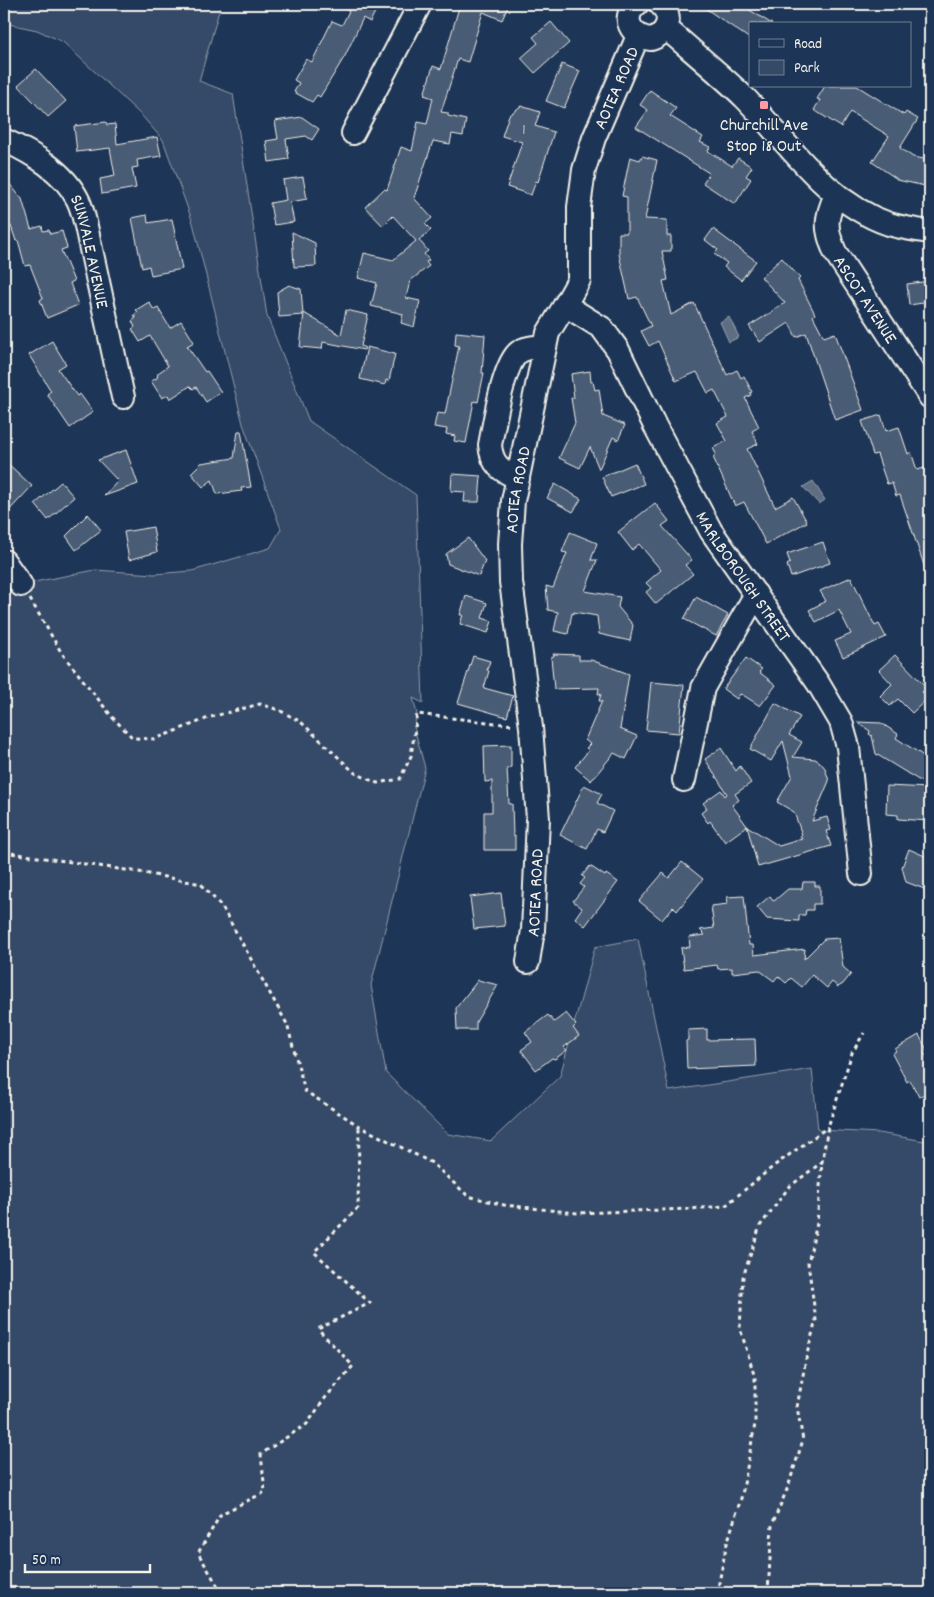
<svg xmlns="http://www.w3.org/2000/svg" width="934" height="1597" font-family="Dekko,sans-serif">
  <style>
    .green { fill: #354a67; stroke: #949ea8 }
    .water { fill: #5e6d82; stroke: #9aa2ab }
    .building { fill: #485b74; stroke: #f4f1e8 }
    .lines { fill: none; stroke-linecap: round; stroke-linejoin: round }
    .minor-casing { stroke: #f4f1e8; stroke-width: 26 }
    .path { stroke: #f4f1e8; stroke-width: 3; stroke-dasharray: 4 4; stroke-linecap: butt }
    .minor { stroke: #1d3557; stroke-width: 22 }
    .poi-dot { fill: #ff9aa2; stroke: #1d3557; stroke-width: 2 }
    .labels { text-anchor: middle; stroke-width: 4; stroke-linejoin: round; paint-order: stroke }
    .number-label { font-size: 15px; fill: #c9cccb }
    .street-label { font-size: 18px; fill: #f4f1e8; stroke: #1d3557 }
    .poi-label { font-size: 18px; fill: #f4f1e8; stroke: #1d3557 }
  </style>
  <rect width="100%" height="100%" fill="#1d3557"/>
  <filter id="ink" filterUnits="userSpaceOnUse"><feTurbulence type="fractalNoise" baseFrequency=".02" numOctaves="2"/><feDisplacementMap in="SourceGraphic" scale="10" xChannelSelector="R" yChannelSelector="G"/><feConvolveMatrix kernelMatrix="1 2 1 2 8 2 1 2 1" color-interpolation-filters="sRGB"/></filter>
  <g filter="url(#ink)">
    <polygon class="green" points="4,4 221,4 199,81 233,94 267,316 309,421 416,495 423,703 413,698 417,714 414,727 425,768 371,985 386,1073 448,1134 491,1141 560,1076 595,947 638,939 669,1091 812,1069 818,1130 879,1133 930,1142 930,1593 4,1593 4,588 95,570 154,574 192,571 270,548 281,529 243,424 193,223 163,140 142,116 63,42 37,30 4,23"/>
    <g class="water">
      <polygon points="729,317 739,337 729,342 720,322"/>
      <polygon points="813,481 825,500 819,504 803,487"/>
    </g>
    <g class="building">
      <polygon points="335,4 379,4 370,22 363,18 345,56 320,97 317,95 312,102 294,92 299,83 294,80 306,59 312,62 332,21 342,25 349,11"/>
      <polygon points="460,4 509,4 502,20 483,12 468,62 458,59 441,112 448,113 448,116 466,120 463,136 452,134 450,144 433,141 414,198 432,218 425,224 431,230 419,240 428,251 424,254 429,260 426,262 429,266 410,281 406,298 420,301 414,327 401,323 403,314 371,306 377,283 358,278 364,253 393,260 416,241 393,216 383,226 365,207 384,189 387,190 401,147 412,151 418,122 427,124 433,98 424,95 433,66 441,69"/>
      <polygon points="699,4 752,4 748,9 772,24 750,24 750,39"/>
      <polygon points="551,22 569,43 535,73 521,58 538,43 533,37"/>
      <polygon points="562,64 580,71 564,108 546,101"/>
      <polygon points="36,69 66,101 48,117 18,85"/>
      <polygon points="825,86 857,86 904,115 906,112 918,119 900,148 913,157 930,160 930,187 897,180 897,179 872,162 889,136 850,112 841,127 814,110 820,100 817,99"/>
      <polygon points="650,90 676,108 670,116 703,137 700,142 710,147 708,151 732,166 738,158 752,167 746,176 751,179 735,204 703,183 709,173 636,127 648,110 640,105"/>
      <polygon points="521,106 540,112 535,126 554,132 538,182 536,181 531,195 507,187 522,142 502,136 509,115"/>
      <polygon points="302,117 319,129 312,140 306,136 286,139 289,159 269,162 266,141 278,139 275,121"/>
      <polygon points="106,122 107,125 115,124 117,144 157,137 161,156 137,160 138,167 132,168 136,188 102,194 100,179 115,176 110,148 77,152 74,126"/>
      <polygon points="642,156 657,160 645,219 667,220 667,236 671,236 671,251 662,251 668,280 663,281 671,315 694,303 727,375 737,370 741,378 744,376 752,392 750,393 751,395 745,398 759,427 752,431 758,444 747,449 775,507 793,497 807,522 766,544 744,502 735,506 713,457 716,454 713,448 727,441 717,423 728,417 714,390 708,393 697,372 676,381 658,341 649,346 641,331 651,326 637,297 629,299 619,254 619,233 627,233 627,197 622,196 630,157 640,160"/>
      <polygon points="4,177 22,199 31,229 42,226 43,231 49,230 50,234 62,231 67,248 61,250 74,281 70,283 78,305 47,318 40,300 43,298 30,265 25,266 18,240 16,241 11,226 4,217"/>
      <polygon points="303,177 307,199 290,202 294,222 274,225 270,203 286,200 283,180"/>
      <polygon points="147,215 148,223 172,219 182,269 151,275 149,266 142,268 132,218"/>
      <polygon points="713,229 756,261 741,280 724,267 727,263 714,254 718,250 705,240"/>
      <polygon points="292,232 315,243 316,266 294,267"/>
      <polygon points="782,258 800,278 798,280 815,314 813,316 824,337 835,333 863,410 835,420 806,333 796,337 789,323 760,342 749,326 775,310 774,309 785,303 761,277"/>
      <polygon points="930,281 930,302 909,305 907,284"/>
      <polygon points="289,285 301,289 303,315 279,317 277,292"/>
      <polygon points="149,302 154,310 158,308 170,328 181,321 194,342 187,346 205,372 207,371 221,392 206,402 196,387 193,389 190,386 170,399 168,395 162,398 151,381 157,378 158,373 168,366 150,336 140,342 132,329 135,327 132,321 136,318 134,315 138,312 136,310"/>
      <polygon points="346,310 368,315 361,346 365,348 364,350 323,342 322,349 300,347 304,313 341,335"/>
      <polygon points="456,332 485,335 482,373 484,373 478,402 474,401 466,443 454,441 455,436 446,434 447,429 434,427 437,413 445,414 459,346 455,345"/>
      <polygon points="52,341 66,364 58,369 77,396 80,394 93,412 70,428 47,394 51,391 29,355"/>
      <polygon points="367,347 395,354 389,381 386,380 385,385 360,379"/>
      <polygon points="590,371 591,382 593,382 595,390 599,389 603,416 625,425 618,440 613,437 599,469 590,447 580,468 559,458 575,423 571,398 574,398 571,374"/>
      <polygon points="881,415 886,431 899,427 908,454 911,452 917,470 928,467 930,474 930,577 928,577 900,495 896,496 892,483 887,484 877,454 873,455 862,421"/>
      <polygon points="238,431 241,431 251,487 241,488 242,491 217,494 212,480 203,487 191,473 201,463 234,458"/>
      <polygon points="126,450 138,484 104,496 118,481 98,460"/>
      <polygon points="4,460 32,486 4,516"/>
      <polygon points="635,463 644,484 611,497 602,477"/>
      <polygon points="452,474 481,476 479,502 464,502 465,492 451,491"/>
      <polygon points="61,482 74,497 48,520 35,504"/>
      <polygon points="555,484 581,499 573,512 547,498"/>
      <polygon points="655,503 669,521 662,526 692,560 685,565 693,574 656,604 646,592 651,588 646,583 661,570 639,544 632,550 618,532"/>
      <polygon points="88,514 101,530 76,550 66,536"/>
      <polygon points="153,527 157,552 129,560 124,532"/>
      <polygon points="570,532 597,543 591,560 597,560 585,591 620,597 618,607 633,625 630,641 599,634 597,616 574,612 574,614 572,613 568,634 554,631 558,612 548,610 546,586 553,588 567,553 562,552"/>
      <polygon points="468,538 485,561 479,576 448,564 446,554"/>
      <polygon points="823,542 830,563 791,577 787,565 790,563 787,554"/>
      <polygon points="851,577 875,626 879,624 886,637 843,657 835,641 851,634 839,610 816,622 809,610 826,601 820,591"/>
      <polygon points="466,596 487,603 482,618 492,621 488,633 460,624 463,615 460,615"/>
      <polygon points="696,597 728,615 716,636 684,619"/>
      <polygon points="553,654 579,655 579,660 591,660 629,674 620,729 637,736 626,759 614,753 591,781 575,767 589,750 586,748 590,744 585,740 602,701 599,701 601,694 598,694 599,688 554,689 551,657 554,656"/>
      <polygon points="895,655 927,688 922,692 928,698 912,713 898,699 890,706 880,696 892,684 879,670"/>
      <polygon points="473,656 490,661 487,670 489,671 484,688 513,696 507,717 458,703"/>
      <polygon points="746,658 762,669 759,672 776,685 760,706 743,695 740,694 737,699 723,689"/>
      <polygon points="651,682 684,685 679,733 646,730"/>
      <polygon points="775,703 800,717 789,735 802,742 793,757 815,759 820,762 825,768 829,781 812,821 827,817 831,830 826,831 831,846 758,867 747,826 779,846 802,839 800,836 802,835 794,812 777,802 792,776 783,741 771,761 750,749"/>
      <polygon points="857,722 881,723 898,734 896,738 930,760 930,787 876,754 872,736 869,734 870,731"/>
      <polygon points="511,745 511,767 507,768 509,804 512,804 513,836 515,836 515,850 484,850 484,812 492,812 492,781 485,782 484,746"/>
      <polygon points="721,748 736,771 740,766 751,783 735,794 739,800 732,805 747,826 725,842 710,821 708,823 701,813 707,808 703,803 721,790 725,796 727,794 705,759"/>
      <polygon points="584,785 602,794 597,803 613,811 603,832 597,829 587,849 560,835"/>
      <polygon points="887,786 930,788 930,821 898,819 898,815 886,814"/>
      <polygon points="909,849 927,857 926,861 930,863 930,882 927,890 906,882 902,867"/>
      <polygon points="682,862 703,879 677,911 673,907 662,920 639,901 663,873 669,878"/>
      <polygon points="590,866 605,876 606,874 618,882 585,926 575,918 582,908 573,901 584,887 580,884 585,878 582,876"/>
      <polygon points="803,882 815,882 815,886 820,886 820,904 813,904 813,910 806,910 805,915 799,915 799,921 767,919 757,907 770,896 774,901 788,889 802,889"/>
      <polygon points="501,893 505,926 474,929 470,897"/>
      <polygon points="744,896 749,945 753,945 754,955 805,949 804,959 824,939 839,938 843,967 851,974 843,984 838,987 832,982 827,988 812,975 802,987 791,978 786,983 778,976 774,981 759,970 732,973 732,968 718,969 717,965 684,969 681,948 690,947 689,937 705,935 700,930 714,928 711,906 728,904 727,897"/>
      <polygon points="478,980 498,985 476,1022 476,1030 457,1030 456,1008"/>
      <polygon points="566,1013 576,1025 573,1028 579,1036 564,1047 567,1050 555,1059 552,1058 536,1070 521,1050 532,1042 525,1032 548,1015 554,1022"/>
      <polygon points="707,1029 707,1040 755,1039 756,1066 687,1069 686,1041 688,1040 688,1030"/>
      <polygon points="919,1035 927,1050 924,1052 930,1063 930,1090 919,1097 910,1080 907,1082 892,1054 896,1051 895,1049"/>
    </g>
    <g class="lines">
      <defs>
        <g id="minor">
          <path d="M637 4C620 17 631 37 651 39 668 34 674 16 660 4"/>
          <path d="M666 28C692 51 719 73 744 97 789 143 825 202 889 224 902 228 916 230 930 232"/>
          <polyline points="353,133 420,4"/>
          <path id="s1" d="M4 140C32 153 64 171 78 200 82 208 84 218 86 226L123 397"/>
          <path id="s2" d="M836 195C825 218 825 229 835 252L930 397"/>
          <path id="s3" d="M565 305 602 328 618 350 655 426 711 531 818 683 841 722 848 747 861 874"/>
          <path d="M518 478C501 471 492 465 490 445 494 425 503 364 519 352 526 347 537 347 545 346"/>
          <polyline points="4,561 21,585"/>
          <polyline points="684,780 703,688 756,594"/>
          <path id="s4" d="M528 962 533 930 538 819 531 727 511 582 510 544 513 501 548 333 565 305 579 280V207L584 170 594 138 638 36"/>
        </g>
      </defs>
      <use href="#minor" class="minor-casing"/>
      <g class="path">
        <polyline points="30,599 61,652 113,718 133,738 155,739 211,717 260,704 279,710 301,722 355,773 377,783 400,779 411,756 417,714 513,725"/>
        <polyline points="4,852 139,872 201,884 222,907 287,1024 305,1091 359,1126 432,1163 468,1196 504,1205 577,1213 689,1209 725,1206 775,1165 828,1127"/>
        <polyline points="222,1593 198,1553 221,1514 265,1492 261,1454 307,1424 326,1397 353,1366 318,1329 370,1303 314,1252 358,1208 359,1126"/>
        <polyline points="717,1593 726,1547 742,1495 755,1424 755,1378 740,1328 743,1277 760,1226 789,1187 822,1162"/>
        <polyline points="768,1593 772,1525 788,1487 803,1440 797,1407 807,1354 816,1320 808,1263 817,1223 822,1162 828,1127 852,1053 864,1033"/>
      </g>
      <use href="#minor" class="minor"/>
    </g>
  </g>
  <rect class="poi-dot" x="759" y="100" width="10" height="10" rx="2.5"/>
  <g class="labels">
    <g class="number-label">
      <text x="524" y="134">1</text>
    </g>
    <g class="street-label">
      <text dy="6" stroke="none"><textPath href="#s4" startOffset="895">AOTEA ROAD</textPath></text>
      <text dy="6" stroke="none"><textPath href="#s1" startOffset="150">SUNVALE AVENUE</textPath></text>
      <text dy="6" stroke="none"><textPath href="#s2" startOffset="116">ASCOT AVENUE</textPath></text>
      <text dy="6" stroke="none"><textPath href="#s4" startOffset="475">AOTEA ROAD</textPath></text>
      <text dy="6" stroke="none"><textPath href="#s3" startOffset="330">MARLBOROUGH STREET</textPath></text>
      <text dy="6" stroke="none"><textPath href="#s4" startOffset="70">AOTEA ROAD</textPath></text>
    </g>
    <g class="poi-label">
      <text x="764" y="130">Churchill Ave<tspan x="764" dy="21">Stop 18 Out</tspan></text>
    </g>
  </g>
  <rect width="934" height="1597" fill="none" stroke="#1d3557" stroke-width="20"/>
  <rect x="10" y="10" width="914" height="1577" fill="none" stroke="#f4f1e8" stroke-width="2" filter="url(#ink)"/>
  <rect x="749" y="22" width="162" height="65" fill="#1d3557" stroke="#738091"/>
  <rect x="759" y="39" width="25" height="8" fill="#1d3557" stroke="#738091"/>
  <text x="794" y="48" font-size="15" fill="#f4f1e8">Road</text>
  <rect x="759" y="60" width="25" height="15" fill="#354a67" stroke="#738091"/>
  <text x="794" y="72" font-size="15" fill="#f4f1e8">Park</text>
  <path d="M25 1564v8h125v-8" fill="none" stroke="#f4f1e8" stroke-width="2.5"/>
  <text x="32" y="1564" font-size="15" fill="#f4f1e8" stroke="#1d3557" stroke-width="4" paint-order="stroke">50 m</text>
</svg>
